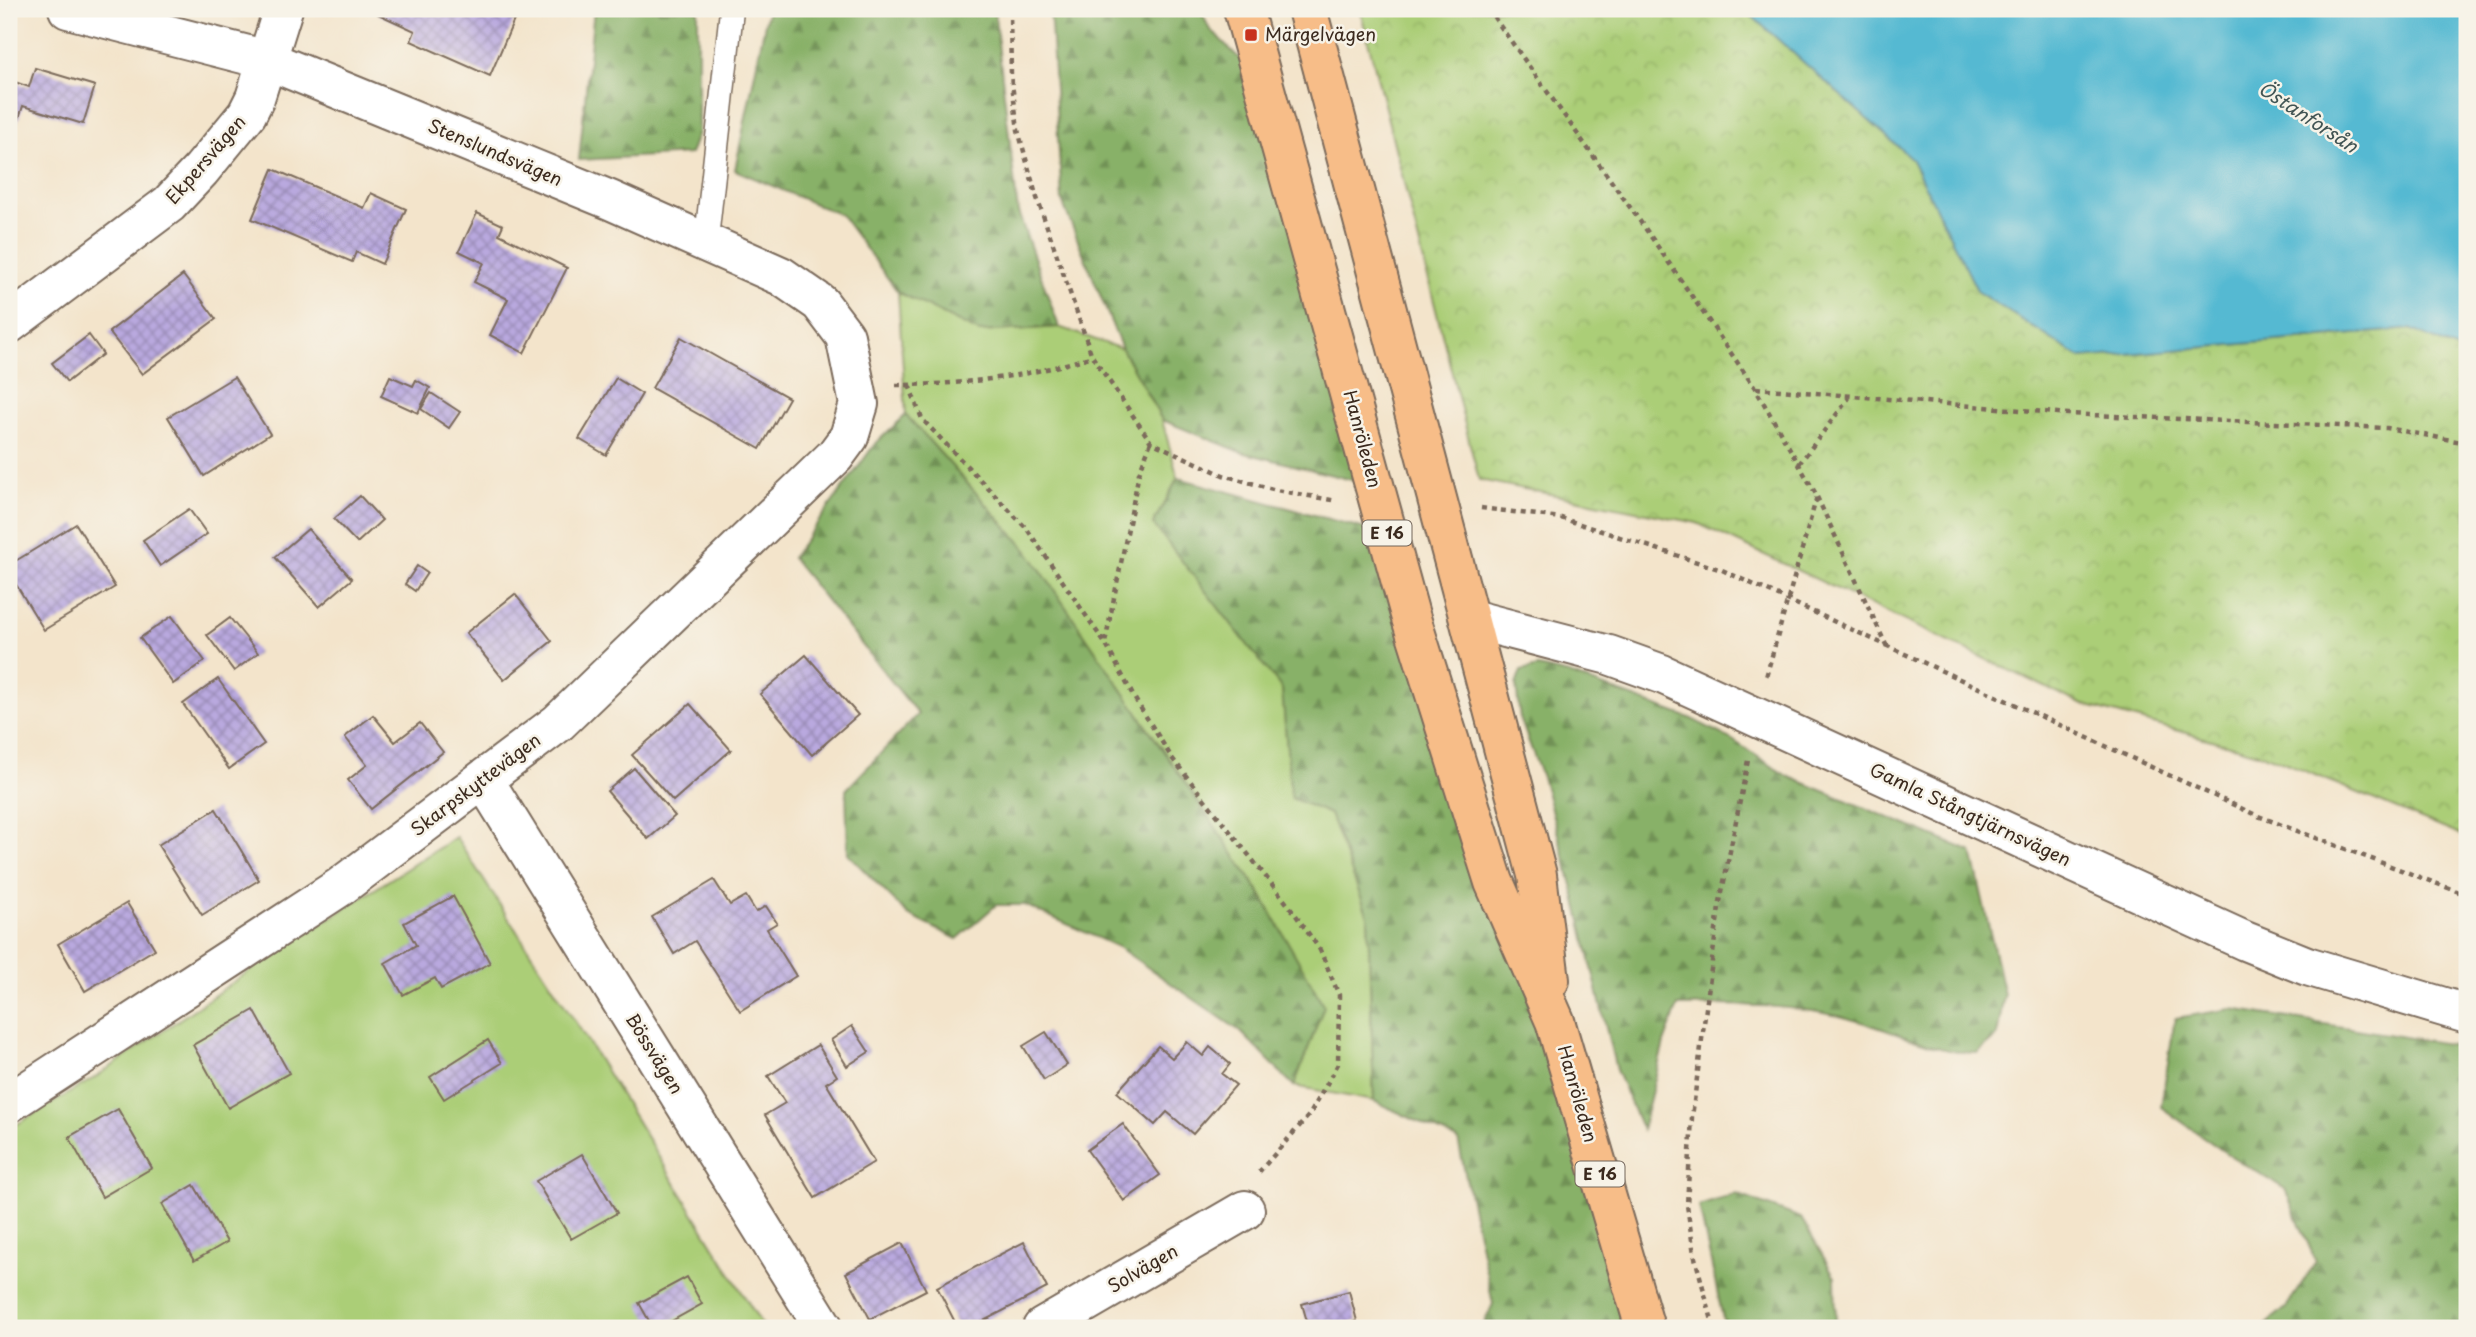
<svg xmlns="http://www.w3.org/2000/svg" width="2476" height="1337" font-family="'Playpen Sans',sans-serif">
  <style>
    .green { fill: #abce77; stroke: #737c4a; stroke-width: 2 }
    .forest { fill: url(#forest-firs); stroke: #626e43; stroke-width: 2 }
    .park { fill: url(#park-crowns); stroke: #737c4a; stroke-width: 2 }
    .water { fill: #54b9d2; stroke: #487278; stroke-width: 2 }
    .building { fill: url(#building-cross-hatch) }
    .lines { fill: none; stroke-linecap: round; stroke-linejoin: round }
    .service-casing { stroke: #7b6b5b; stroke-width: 26 }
    .minor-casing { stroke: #7b6b5b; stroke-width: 42 }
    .trunk-casing { stroke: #7b6b5b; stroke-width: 42 }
    .path { stroke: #7b6b5b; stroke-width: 4.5; stroke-dasharray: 5 5; stroke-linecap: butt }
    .service { stroke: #fff; stroke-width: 23 }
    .minor { stroke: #fff; stroke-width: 38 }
    .trunk { stroke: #f7bd88; stroke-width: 38 }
    .poi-dot { fill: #c8321e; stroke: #f7f3e8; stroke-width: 2.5 }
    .labels { text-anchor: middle; stroke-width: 5; stroke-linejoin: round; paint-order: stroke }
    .shield { fill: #f7f3e8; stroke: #73665b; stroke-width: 2 }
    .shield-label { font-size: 16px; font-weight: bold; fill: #3b2a1e }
    .poi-label { font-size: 18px; fill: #3b2a1e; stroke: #f7f3e8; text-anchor: start }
    .street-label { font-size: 18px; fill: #3b2a1e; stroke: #f7f3e8 }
    .water-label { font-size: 19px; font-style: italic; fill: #425554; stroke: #f7f3e8 }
  </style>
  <defs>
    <pattern id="forest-firs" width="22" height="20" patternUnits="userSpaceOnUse" patternTransform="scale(1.75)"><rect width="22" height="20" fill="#88b168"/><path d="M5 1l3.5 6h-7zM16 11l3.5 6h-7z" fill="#709055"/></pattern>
    <pattern id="park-crowns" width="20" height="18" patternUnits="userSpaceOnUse" patternTransform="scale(1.75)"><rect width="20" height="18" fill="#abce77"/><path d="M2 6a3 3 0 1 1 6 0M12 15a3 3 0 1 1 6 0" fill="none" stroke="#94b166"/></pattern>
    <pattern id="building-cross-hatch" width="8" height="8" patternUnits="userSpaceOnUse" patternTransform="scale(1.75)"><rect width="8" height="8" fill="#b9a9df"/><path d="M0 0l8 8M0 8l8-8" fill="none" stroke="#988ab4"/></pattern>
  </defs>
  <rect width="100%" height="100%" fill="#f7f3e8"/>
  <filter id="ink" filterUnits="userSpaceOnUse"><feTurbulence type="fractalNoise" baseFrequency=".0143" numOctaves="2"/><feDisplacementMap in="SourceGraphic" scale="14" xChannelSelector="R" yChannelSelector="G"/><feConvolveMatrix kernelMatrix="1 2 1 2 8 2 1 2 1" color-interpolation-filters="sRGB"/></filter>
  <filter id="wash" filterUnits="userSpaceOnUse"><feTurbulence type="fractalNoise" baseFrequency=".00686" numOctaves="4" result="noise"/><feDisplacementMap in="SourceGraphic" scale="28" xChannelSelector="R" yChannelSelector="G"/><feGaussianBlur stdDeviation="1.57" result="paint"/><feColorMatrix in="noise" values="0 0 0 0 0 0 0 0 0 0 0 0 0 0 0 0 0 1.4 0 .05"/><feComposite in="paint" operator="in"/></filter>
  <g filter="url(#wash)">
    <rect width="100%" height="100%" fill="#f3e4cb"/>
    <g class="green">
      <polygon points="898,292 979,332 1059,327 1122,349 1162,420 1178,478 1153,524 1282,688 1291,797 1330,814 1368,916 1374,1101 1294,1086 1323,1006 1260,893 1027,550 906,415"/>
      <polygon points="456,837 582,1032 764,1328 9,1328 9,1129 96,1077 274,954"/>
    </g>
    <g class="forest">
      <polygon points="594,9 698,9 698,132 690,154 579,160"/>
      <polygon points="768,9 994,9 1018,212 1059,327 979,332 898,292 841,215 735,170"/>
      <polygon points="1050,9 1200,9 1209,28 1262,81 1376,486 1241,452 1162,420 1122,349 1062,201"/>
      <polygon points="906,415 1027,550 1260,893 1324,1006 1294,1086 1240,1031 1118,947 1025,905 996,905 957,939 908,915 848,854 846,790 918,714 792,558 875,444"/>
      <polygon points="1178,478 1402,539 1628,1328 1482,1328 1493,1304 1458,1140 1374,1101 1368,916 1330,814 1291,798 1282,689 1153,524"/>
      <path d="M1538 667 1569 674 1692 719 1731 739 1787 776 1972 852 2004 995 1997 1036 1977 1053C1936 1053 1897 1032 1858 1021 1799 1004 1739 1004 1678 1006L1664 1043 1642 1130 1616 1070 1575 896 1543 780 1520 718 1516 685 1521 671Z"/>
      <polygon points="2232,1009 2467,1047 2467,1328 2262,1328 2287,1306 2316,1262 2285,1189 2226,1153 2161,1107 2175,1018"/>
      <polygon points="1736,1194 1801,1218 1835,1277 1836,1328 1725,1328 1699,1206"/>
    </g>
    <polygon class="park" points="1360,9 1744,9 1911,158 1978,292 2081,358 2411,329 2467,354 2467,838 2269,756 2081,704 1697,523 1479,480"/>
    <polygon class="water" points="1744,9 2467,9 2467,354 2411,329 2081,358 1978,292 1911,158"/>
    <g id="blocks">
      <g class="building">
        <polygon points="380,9 488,9 514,20 490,76 411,41 415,31 378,14"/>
        <polygon points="35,68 95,86 83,124 23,106 16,127 9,124 9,80 29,87"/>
        <polygon points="273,169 364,208 371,193 406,209 382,264 356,252 352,262 252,219"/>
        <polygon points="477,213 503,225 499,234 567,268 524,353 490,335 508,299 474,282 484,263 459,251"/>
        <polygon points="183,275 216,319 142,374 109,332"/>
        <polygon points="89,335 103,354 67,382 52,363"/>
        <polygon points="681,337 789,398 760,449 652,388"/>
        <polygon points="390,376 413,386 416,380 430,388 418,413 381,396"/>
        <polygon points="234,377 270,434 204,476 168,417"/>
        <polygon points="616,378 642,394 606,455 579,439"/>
        <polygon points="431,393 460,412 449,428 421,409"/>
        <polygon points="360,496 382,520 357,543 334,519"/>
        <polygon points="189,509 207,534 160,566 143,540"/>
        <polygon points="76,524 115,587 44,630 9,573 9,565"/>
        <polygon points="308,529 352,579 319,607 275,557"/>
        <polygon points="417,566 427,573 415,591 405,584"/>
        <polygon points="515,594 552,641 504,680 466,633"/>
        <polygon points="172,616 205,661 173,684 140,638"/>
        <polygon points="230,618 258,653 234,671 207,635"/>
        <polygon points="806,655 858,715 812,755 760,694"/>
        <polygon points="218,679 264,744 229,769 183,704"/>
        <polygon points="690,704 731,750 673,801 632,755"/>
        <polygon points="373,715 395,742 420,723 443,752 371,809 348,780 367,765 345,737"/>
        <polygon points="634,768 675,816 648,839 607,791"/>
        <polygon points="216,809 259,880 202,915 158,845"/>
        <polygon points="714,880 730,905 746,896 756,912 766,906 777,923 767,929 796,976 740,1011 695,941 674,954 652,917"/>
        <polygon points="453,896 490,963 441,989 435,978 403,995 385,963 416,945 404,923"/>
        <polygon points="127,903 155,949 85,991 58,944"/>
        <polygon points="254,1010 289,1073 228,1108 193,1045"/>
        <polygon points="852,1026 869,1052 847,1066 831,1040"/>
        <polygon points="1046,1032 1067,1065 1044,1080 1023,1046"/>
        <polygon points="488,1040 502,1063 444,1099 430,1077"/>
        <polygon points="1187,1042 1203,1056 1210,1047 1230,1064 1222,1074 1236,1085 1193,1134 1167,1112 1155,1125 1117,1092 1158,1046 1172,1058"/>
        <polygon points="818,1045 837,1076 826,1083 874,1162 815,1198 765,1115 785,1103 768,1076"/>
        <polygon points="118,1109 152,1168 102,1197 69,1137"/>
        <polygon points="1123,1124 1160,1175 1124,1201 1087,1150"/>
        <polygon points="582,1154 617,1213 571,1239 536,1181"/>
        <polygon points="194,1185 227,1242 194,1261 162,1204"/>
        <polygon points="1024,1242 1047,1288 970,1328 958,1328 937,1287"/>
        <polygon points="902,1243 926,1290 870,1319 846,1273"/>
        <polygon points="687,1277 702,1304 659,1328 653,1328 639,1303"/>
        <polygon points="1349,1291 1357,1321 1331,1328 1309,1328 1302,1304"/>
      </g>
    </g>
  </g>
  <g filter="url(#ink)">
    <use href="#blocks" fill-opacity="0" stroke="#7b6b5b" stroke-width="2"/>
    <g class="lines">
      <defs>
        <polyline id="service" points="706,243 731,15"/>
        <g id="minor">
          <polyline points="9,324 169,204 201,170 247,114 255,98 283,9"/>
          <polyline points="1471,619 1609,655 1662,674 2245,941 2307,966 2467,1014"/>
          <polyline points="484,780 824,1328"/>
          <polyline points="9,1103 340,887 558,723 835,456 849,437 859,404 845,336 820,303 781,276 610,200 267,60 68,9"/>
          <polyline points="1042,1328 1245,1210"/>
        </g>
        <g id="trunk">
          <polyline points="1243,9 1410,615 1494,882 1555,1021 1645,1328"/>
          <polyline points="1307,9 1537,875 1550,980"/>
        </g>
      </defs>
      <use href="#service" class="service-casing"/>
      <use href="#minor" class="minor-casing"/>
      <use href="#trunk" class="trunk-casing"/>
      <g class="path">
        <polyline points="1010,9 1011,76 1018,130 1036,195 1092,356 1151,442 1223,475 1276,490 1337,501"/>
        <polyline points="1488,9 1647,231 1755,388 1817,496 1766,677"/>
        <path d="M896 385C960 385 1031 377 1092 356"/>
        <polyline points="909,385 922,419 1027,529 1104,642"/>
        <polyline points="1756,388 2069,414 2387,428 2467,443"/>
        <polyline points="1151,442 1139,473 1105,643 1135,699 1172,758 1293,911 1320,950 1339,995 1338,1064 1310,1114 1259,1172"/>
        <polyline points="1799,464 1849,398"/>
        <polyline points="1817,497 1887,647"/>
        <polyline points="1481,508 1561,518 1722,570 2258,816 2467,895"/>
        <polyline points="1714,1328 1694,1254 1687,1205 1692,1117 1719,907 1748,760"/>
      </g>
      <use href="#service" class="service"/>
      <use href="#minor" class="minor"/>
      <use href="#trunk" class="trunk"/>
    </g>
  </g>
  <rect class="poi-dot" x="1244" y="28" width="14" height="14" rx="3.5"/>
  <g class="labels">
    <g class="shield">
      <rect x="1362.5" y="520.5" width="49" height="25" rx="5"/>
      <rect x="1575.5" y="1161.5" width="49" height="25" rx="5"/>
    </g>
    <g class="shield-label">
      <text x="1387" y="539">E 16</text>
      <text x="1600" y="1180">E 16</text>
    </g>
    <g class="poi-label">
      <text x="1265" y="41">Märgelvägen</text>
    </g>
    <g class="street-label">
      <text transform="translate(495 153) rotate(23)" y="6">Stenslundsvägen</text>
      <text transform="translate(206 160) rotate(-49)" y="6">Ekpersvägen</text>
      <text transform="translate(1362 439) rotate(75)" y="6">Hanröleden</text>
      <text transform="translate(476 785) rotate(-37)" y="6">Skarpskyttevägen</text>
      <text transform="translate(1970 815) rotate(25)" y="6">Gamla Stångtjärnsvägen</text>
      <text transform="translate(654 1054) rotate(58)" y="6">Bössvägen</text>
      <text transform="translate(1577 1094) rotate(74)" y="6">Hanröleden</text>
      <text transform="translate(1143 1269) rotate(-30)" y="6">Solvägen</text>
    </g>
    <g class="water-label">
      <text transform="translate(2308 117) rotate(33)" y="7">Östanforsån</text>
    </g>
  </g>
  <rect width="2476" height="1337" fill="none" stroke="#f7f3e8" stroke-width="35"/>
</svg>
